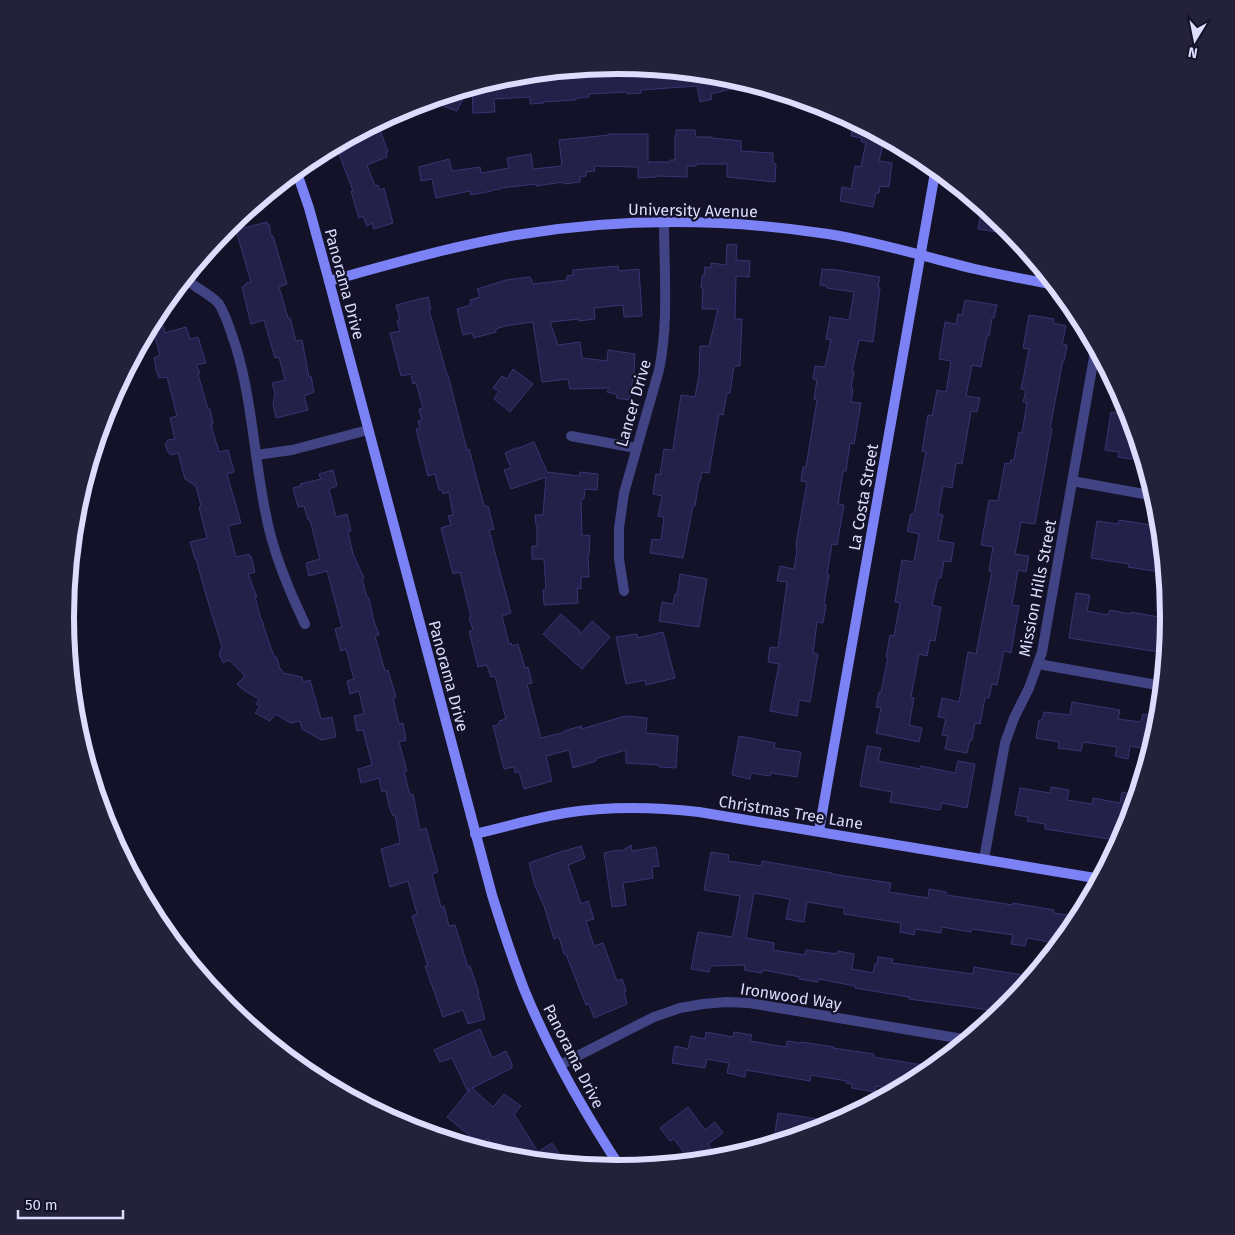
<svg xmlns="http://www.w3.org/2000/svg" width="1235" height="1235" font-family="'Fira Sans',sans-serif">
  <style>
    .building { fill: #242049; stroke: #3a3373 }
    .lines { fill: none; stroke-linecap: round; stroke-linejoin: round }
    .street { stroke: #414484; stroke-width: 10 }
    .secondary { stroke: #7a82f6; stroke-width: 10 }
    .labels { text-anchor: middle; stroke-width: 4.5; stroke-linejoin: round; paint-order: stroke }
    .street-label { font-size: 16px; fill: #dddcfd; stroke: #141229 }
    .rim { fill: none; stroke: #dddcfd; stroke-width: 6 }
  </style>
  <rect width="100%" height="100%" fill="#141229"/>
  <g class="building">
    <polygon points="618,65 726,76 750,83 732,87 732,89 711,94 712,99 700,102 697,86 641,90 641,93 627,94 626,92 589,94 589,97 578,98 575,100 543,102 544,103 530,104 530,97 494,99 495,112 473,113 472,87 510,76"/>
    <polygon points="468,88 457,111 443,106 447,95"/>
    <polygon points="854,121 885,137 879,161 892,163 889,187 880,186 879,193 876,193 873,207 840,201 842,187 851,189 855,166 861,167 866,142 861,142 862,138 851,136"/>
    <polygon points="377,122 388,152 386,152 387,157 367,165 375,186 378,185 380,190 384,188 393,223 374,229 372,223 367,226 363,216 359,218 351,191 353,191 339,154 345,152 341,142"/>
    <polygon points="676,130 695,130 696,137 712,137 712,138 741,141 741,151 773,153 773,163 776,164 775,182 727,177 727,164 697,164 696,166 687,166 687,177 656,176 656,177 638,178 638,167 594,166 595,171 586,172 586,176 580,177 580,182 564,184 563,182 536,186 536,184 501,188 501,189 492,190 492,191 471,195 470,191 436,198 432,179 421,181 419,167 449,159 452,171 480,167 481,173 509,168 507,158 531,154 533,169 562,166 559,140 609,135 609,134 648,134 648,162 670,162 670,160 675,160 675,136 676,136"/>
    <polygon points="982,205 1008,227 1015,235 978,229"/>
    <polygon points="267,222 267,224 269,224 271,236 273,236 287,284 279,287 288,318 290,318 296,341 302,340 309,377 311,376 314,392 304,396 308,410 276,418 273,404 275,394 272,383 285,380 279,357 275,358 264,320 251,324 242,287 246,285 246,283 251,282 236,230"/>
    <polygon points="727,244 737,245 736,260 750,261 749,277 736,276 735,319 742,319 740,366 734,366 730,393 727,393 723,415 719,414 709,473 702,472 700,481 699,481 695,506 693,506 683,558 650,553 652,539 661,540 664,517 658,516 662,496 653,494 656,474 660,475 664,449 673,450 681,395 695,397 699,375 700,346 709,346 718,309 702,309 703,288 701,288 702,276 704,276 705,267 711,268 711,263 726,265"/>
    <polygon points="618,266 619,271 639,269 642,316 624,317 623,305 594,308 595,319 579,321 579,319 550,322 558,345 580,342 582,358 607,361 608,350 635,354 634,372 629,400 617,398 616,394 607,392 609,388 570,389 568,379 542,382 533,322 505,326 496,329 496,332 474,338 472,333 463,335 457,309 471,305 470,300 480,297 477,289 506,280 530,277 533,284 567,280 567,276 573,275 573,270"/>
    <polygon points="822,269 831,270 831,269 880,277 878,287 880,288 873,342 859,340 852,372 854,372 851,387 853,388 851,402 861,403 854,444 850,443 846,471 843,471 838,504 844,505 837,545 832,544 827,574 829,575 824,604 826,605 823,623 817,622 813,653 818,654 810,702 799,700 797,716 770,711 779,664 768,662 770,647 778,648 787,582 777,581 780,566 794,569 797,550 796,544 807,482 801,481 803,467 806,467 817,400 814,399 817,380 813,379 815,366 825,367 831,340 826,339 830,317 849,320 854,292 827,288 827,286 820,285"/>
    <polygon points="428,297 431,309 429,310 447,375 448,375 467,450 469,449 483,502 485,507 488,506 494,529 489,530 511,613 502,616 509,644 511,643 512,646 518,644 525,668 528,667 532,683 527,684 541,738 565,732 564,731 581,726 582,729 625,716 647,718 646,733 678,736 676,768 659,767 659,765 626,763 626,750 595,759 596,761 573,768 569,750 546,756 552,781 524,789 519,771 515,773 514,767 504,769 493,726 499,724 499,721 506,719 495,676 491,677 487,665 478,667 469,631 473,630 469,618 471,617 460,572 453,574 441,528 451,525 448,516 453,515 449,492 443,494 442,490 439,490 435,474 428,476 416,429 420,428 418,421 422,420 419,409 423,408 416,383 413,384 411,374 401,376 390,333 400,331 397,320 400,320 396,305"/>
    <polygon points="965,300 997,305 994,318 992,318 989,336 987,336 981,367 972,365 966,396 980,398 977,412 971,411 962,464 956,463 952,488 943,486 938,514 943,515 938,540 954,543 951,562 944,561 941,578 938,578 932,605 941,607 935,641 930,640 927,656 919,654 911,697 914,698 909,725 922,728 919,742 876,733 881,708 876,707 879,692 881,692 888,657 886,657 890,635 894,636 900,603 895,602 902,560 914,562 919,534 907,531 911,514 914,514 926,452 922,451 928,415 932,416 937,390 946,392 951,361 939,359 945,322 956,324 958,314 962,315"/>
    <polygon points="159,310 165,333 186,327 190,339 198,337 206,363 196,365 200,373 198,374 208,409 210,409 213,424 211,425 219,452 228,450 234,472 227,474 241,523 228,526 236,557 249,554 249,556 251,556 255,572 248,574 257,597 255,597 260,616 264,625 263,625 274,656 277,658 280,669 281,669 283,673 302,677 303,682 310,680 321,719 332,717 336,737 321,740 302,729 300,721 291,723 275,714 270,721 255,713 260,706 256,704 259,699 245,691 237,684 245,676 229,660 223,663 219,654 222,647 206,595 196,559 195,559 190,542 207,538 199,507 201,506 196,486 185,479 178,453 171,455 168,452 165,445 168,440 175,439 170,418 177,416 167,377 159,378 155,367 156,366 154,358 160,355 154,334 144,337"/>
    <polygon points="1029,315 1054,319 1053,323 1066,326 1062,344 1067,345 1064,361 1063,360 1050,428 1052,429 1035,524 1021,522 1015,554 1029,556 1026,572 1018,570 1012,605 1019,606 1011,653 1004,651 997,685 992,684 989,698 985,698 980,724 975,723 972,740 970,740 967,753 945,749 948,736 942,735 946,718 938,717 942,698 959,702 968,652 976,654 992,571 989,571 993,547 981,545 989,500 998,501 1005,463 1010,464 1011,460 1014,460 1019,432 1022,433 1027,403 1023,402 1026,390 1021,389 1029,349 1023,348"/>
    <polygon points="513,369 533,384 510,412 494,399 499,391 493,388 502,376 507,379"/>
    <polygon points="1111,412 1127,415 1125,425 1134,427 1141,449 1139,460 1118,457 1119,452 1105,450"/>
    <polygon points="534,442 547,472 579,476 580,472 598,474 597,490 585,489 584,499 581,499 582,536 590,535 589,555 588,555 589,577 581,577 581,589 577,588 578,603 544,605 543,590 546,590 544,559 532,559 532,546 537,546 537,526 536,525 535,515 543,515 546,477 511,489 504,470 511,468 505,453 516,448 519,448"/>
    <polygon points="333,470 337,486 329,489 336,517 347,514 351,531 348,532 353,554 364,578 362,579 367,597 369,598 373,618 379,635 375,636 385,671 388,670 396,697 393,698 399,724 403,723 406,740 399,742 407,771 404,772 410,795 413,794 420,830 426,828 438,872 432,874 441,907 444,906 449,926 455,925 468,967 470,966 479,993 478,994 485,1019 468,1024 463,1010 443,1017 425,966 428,966 412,916 417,914 408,881 390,887 381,849 400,843 395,815 393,816 389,806 386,791 382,792 379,778 361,783 358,769 372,765 363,730 357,731 354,716 364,714 359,691 350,694 347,681 354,679 346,649 341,651 335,629 342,627 327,571 309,576 306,563 320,559 310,520 308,520 304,506 298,507 293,488 301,486 300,484 321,479 319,474"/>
    <polygon points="1119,520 1157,526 1155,536 1162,537 1166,573 1128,567 1129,564 1091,558 1097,521 1118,524"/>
    <polygon points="680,574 707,579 699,627 659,621 662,602 673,604 675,594 677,594"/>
    <polygon points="1076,593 1090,595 1087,611 1108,615 1110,610 1131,614 1131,612 1170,619 1167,646 1160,645 1159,652 1069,638"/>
    <polygon points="561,614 580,631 580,635 592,621 610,637 582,669 543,634"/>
    <polygon points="663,632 675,678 646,685 645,680 626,684 616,637 637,634 638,638"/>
    <polygon points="1072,702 1120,710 1118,719 1141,722 1143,714 1160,717 1159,726 1152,750 1130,746 1128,759 1115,756 1117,747 1083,742 1081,751 1058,748 1059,742 1036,738 1039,720 1042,720 1044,712 1070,715"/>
    <polygon points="739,736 775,743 774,748 801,752 797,777 771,773 770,776 751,773 750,779 732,775"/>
    <polygon points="867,746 881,748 878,761 920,769 921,766 955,773 958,761 975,764 967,808 942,803 940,810 890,802 892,792 860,786"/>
    <polygon points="1051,787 1069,790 1067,800 1092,804 1093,798 1120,803 1122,792 1137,795 1128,829 1122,841 1045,829 1045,824 1027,821 1028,817 1015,815 1020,788 1050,793"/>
    <polygon points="631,845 632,851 656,847 659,866 652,867 653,878 623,883 626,905 612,907 604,853 617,850 622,851"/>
    <polygon points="581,846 585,858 568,865 581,904 588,901 594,919 586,921 594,946 603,943 617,981 622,979 626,991 624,992 627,1004 594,1018 589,1004 586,1005 566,954 564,954 559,937 554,939 544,906 535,886 529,863 563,851 564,851"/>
    <polygon points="711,852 729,855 728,861 762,866 762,861 832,873 832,874 891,883 889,892 928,898 929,889 946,892 946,895 1013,905 1013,903 1054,910 1053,913 1081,917 1077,925 1065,939 1056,938 1055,943 1027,938 1025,946 1011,944 1013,935 972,929 971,932 942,927 941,933 915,929 914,935 900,932 901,923 844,914 844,908 807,902 804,922 786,919 790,899 754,893 746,938 774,943 773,950 805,955 806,950 838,954 838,951 854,954 852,969 873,973 875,964 877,964 878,957 893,959 892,963 973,974 974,967 1034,977 1008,1008 1004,1012 909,999 909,997 855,988 855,986 819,979 818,982 799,979 800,977 763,970 762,973 744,970 745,965 710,966 709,972 691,969 698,932 732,937 736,920 740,896 704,890"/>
    <polygon points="480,1029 492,1058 506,1051 512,1064 512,1068 472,1088 493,1107 504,1094 521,1106 514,1114 538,1152 552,1143 567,1165 509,1159 499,1156 487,1138 482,1144 477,1140 476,1141 447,1117 470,1089 467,1090 452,1058 440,1062 434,1050"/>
    <polygon points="706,1032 733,1037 734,1032 752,1035 750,1041 786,1047 787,1041 800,1043 801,1042 834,1047 833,1048 874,1054 873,1057 916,1064 931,1065 929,1073 924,1077 900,1090 876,1086 875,1092 852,1088 852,1084 846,1083 847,1081 811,1075 810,1081 746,1070 745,1077 727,1073 729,1063 707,1059 705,1068 672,1063 675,1046 688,1049 691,1036 705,1039"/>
    <polygon points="688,1107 705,1130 715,1122 723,1133 708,1144 719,1160 692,1163 674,1139 670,1141 660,1128"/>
    <polygon points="778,1113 818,1119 841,1121 829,1128 773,1145"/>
  </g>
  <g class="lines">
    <g class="street">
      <path d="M189 282C196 287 215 298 219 304 227 317 231 333 236 347 252 400 254 456 265 510 272 550 288 588 305 624"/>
      <polyline points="571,436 636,448"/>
      <polyline points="256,455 292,450 368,430"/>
      <polyline points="1072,481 1155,496"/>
      <path d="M624 591 619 559V528L624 493 659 370C669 322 664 270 664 222"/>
      <polyline points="1038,664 1163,686"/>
      <polyline points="984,859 1005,743 1014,718 1029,688 1042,652 1096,346"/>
      <polyline points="560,1065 640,1024 654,1017 680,1008 703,1004 726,1002 749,1003 969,1040"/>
    </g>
    <g class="secondary">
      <path d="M296 170 309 208 329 281 492 895C502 927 512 958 524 989 550 1053 584 1112 622 1170"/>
      <path d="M329 281C391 264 453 246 516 235 619 218 724 218 828 234 878 242 926 257 975 269 1001 275 1029 280 1056 285"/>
      <polyline points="819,831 936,167"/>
      <path d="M475 834C505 827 535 818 565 813 610 806 654 807 699 812L1101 879"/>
    </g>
  </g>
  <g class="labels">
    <g class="street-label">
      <text transform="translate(693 210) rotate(1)" y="6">University Avenue</text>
      <text transform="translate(345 284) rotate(75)" y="6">Panorama Drive</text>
      <text transform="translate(633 403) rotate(-74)" y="6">Lancer Drive</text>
      <text transform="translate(863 497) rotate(-80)" y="6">La Costa Street</text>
      <text transform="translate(1037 588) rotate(-79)" y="6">Mission Hills Street</text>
      <text transform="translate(449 676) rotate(75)" y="6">Panorama Drive</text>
      <text transform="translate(791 812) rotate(9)" y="6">Christmas Tree Lane</text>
      <text transform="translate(791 996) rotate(9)" y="6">Ironwood Way</text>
      <text transform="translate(574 1056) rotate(63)" y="6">Panorama Drive</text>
    </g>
  </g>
  <path d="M0 0H1235V1235H0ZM74 617a543 543 0 1 1 1086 0a543 543 0 1 1-1086 0Z" fill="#24223a" fill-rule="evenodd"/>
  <path class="rim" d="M74 617a543 543 0 1 1 1086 0a543 543 0 1 1-1086 0Z"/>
  <g transform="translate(1195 40) rotate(190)" stroke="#141229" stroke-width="4" paint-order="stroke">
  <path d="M0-4L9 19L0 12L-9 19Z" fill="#dddcfd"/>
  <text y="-8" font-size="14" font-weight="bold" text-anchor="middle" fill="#dddcfd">N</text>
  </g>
  <path d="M18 1210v8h105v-8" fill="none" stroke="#dddcfd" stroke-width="2.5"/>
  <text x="25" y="1210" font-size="15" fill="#dddcfd" stroke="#141229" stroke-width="4" paint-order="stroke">50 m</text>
</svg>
